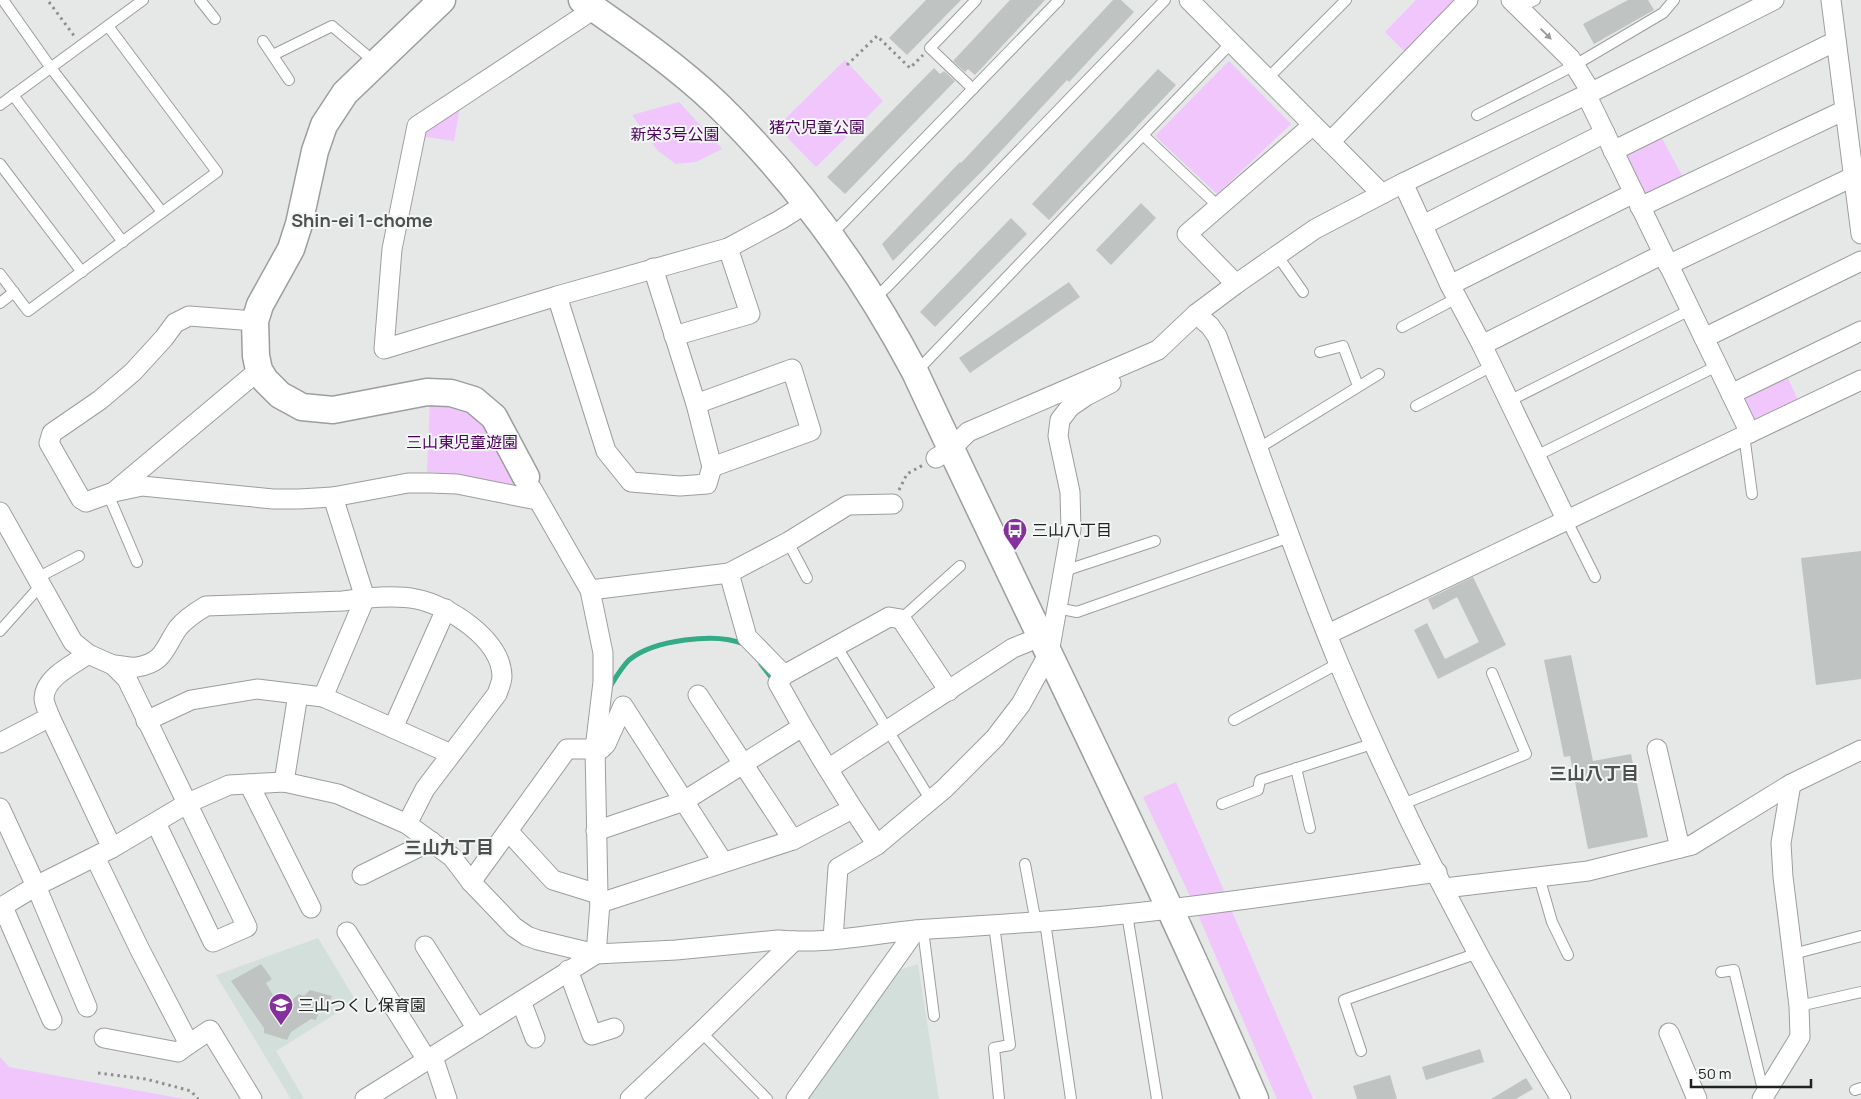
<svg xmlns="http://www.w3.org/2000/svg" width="1861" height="1099" font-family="Manrope,'Noto Sans JP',sans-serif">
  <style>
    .built { fill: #d3dfda }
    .green { fill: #f0c6fd }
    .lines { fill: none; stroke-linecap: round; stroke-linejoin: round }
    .stream { stroke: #34aa87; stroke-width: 5 }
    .building { fill: #bfc3c1 }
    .lane-casing { stroke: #9b9e9d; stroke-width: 12 }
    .street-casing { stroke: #9b9e9d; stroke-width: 21 }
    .secondary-casing { stroke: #9b9e9d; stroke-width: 29 }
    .path { stroke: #8e908f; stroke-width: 3; stroke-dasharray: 2.5 4; stroke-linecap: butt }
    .lane { stroke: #fff; stroke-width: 10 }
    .street { stroke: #fff; stroke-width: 19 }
    .secondary { stroke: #fff; stroke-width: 26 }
    .oneway { fill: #9b9b9b }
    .labels { text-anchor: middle; stroke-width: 4; stroke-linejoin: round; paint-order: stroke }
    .park-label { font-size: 16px; fill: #4c025d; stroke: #f2f6f4 }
    .poi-label { font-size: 16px; fill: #202121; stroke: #f2f6f4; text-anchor: start }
    .neighbourhood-label { font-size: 18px; font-weight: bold; fill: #4d504f; stroke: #f2f6f4 }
  </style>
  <rect width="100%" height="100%" fill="#e5e8e7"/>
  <g class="built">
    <polygon points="318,938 356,1001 276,1051 304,1099 291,1099 216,975"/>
    <polygon points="918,964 939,1099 808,1099 900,970"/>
  </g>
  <g class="green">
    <polygon points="1416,0 1455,0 1405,52 1385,32"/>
    <polygon points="845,60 883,101 816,167 777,127"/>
    <polygon points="1229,61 1291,124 1217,194 1155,136"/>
    <polygon points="679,102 722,149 696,162 676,164 658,151 632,115"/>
    <polygon points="460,107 454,141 420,136 421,131"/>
    <polygon points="1658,131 1686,183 1647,201 1621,149"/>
    <polygon points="1785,371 1800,405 1756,426 1739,394"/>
    <polygon points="430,400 471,407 518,475 514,487 459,474 427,472"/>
    <polygon points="1176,782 1225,893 1192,900 1143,797"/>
    <polygon points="1230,907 1313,1099 1277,1099 1196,910"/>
    <polygon points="0,1057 9,1067 184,1099 0,1099"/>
  </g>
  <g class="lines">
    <g class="stream">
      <polyline points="761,664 771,677"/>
      <path d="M610 688 611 685C616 677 622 667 629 660 653 640 716 632 744 644"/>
    </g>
  </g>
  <g class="building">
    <polygon points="926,0 961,0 907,55 889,38"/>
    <polygon points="1010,0 1045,0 975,75 968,69 965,72 953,61"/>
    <polygon points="1113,0 1121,0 1134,12 1069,82 1067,80 986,167 893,261 882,244 960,162 961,163"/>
    <polygon points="1628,0 1648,0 1654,10 1594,44 1583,24"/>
    <polygon points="934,68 940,74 944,71 955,81 845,194 827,177"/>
    <polygon points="1158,69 1176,85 1049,220 1032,204"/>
    <polygon points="1141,203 1156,218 1111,265 1096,250"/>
    <polygon points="1011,218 1027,234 935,327 920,312"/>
    <polygon points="1069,282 1080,297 970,373 959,358"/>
    <polygon points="1861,551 1861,679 1816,685 1801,558"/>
    <polygon points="1473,577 1506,645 1438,679 1414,630 1427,623 1445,659 1479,642 1457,597 1433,610 1428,599"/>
    <polygon points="1571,655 1593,761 1631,754 1648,837 1588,849 1570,756 1564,757 1544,660"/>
    <polygon points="261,964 272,979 266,983 281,1009 299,994 304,996 310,990 332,996 325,1013 319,1011 316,1020 311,1019 291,1032 287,1040 264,1033 264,1028 231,981"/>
    <polygon points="1480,1049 1484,1062 1426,1080 1422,1067"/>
    <polygon points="1390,1075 1397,1099 1357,1099 1353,1086"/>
    <polygon points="1526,1078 1533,1089 1516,1099 1491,1099"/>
  </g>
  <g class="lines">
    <defs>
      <g id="lane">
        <polyline points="3,0 51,68 162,212"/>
        <polyline points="200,0 215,19"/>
        <polyline points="1519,8 1535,0"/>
        <polyline points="263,41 289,80"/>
        <polyline points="273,55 332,26 376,63"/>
        <polyline points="1267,79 1346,0"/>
        <polyline points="973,89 930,48 976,0"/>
        <polyline points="13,95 123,242"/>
        <polyline points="0,105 143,0"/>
        <polyline points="1477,115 1575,65 1663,13 1674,0"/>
        <polyline points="1143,135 1219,207"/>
        <polyline points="0,164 82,272"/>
        <polyline points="831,235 1059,0"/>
        <polyline points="1277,255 1303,292"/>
        <polyline points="0,274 28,311 217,172 108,26"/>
        <polyline points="874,298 886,288 1165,0"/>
        <polyline points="0,303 14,292"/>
        <polyline points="1402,327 1457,298"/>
        <polyline points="1320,352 1343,346 1358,386"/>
        <polyline points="917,371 1231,43"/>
        <polyline points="1509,401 1690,310"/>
        <polyline points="1416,406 1492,366"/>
        <polyline points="1744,435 1752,494"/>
        <polyline points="1259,448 1379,374"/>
        <polyline points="1536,456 1717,366"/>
        <polyline points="108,494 137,562"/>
        <polyline points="1566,519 1595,577"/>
        <polyline points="788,542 807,578"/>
        <polyline points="1064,571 1155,541"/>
        <polyline points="37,578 79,556"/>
        <polyline points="1057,608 1077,612 1290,537"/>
        <polyline points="901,619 960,566"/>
        <polyline points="0,631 41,585"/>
        <polyline points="837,647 930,799"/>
        <polyline points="1234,720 1339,663"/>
        <polyline points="1296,768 1310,828"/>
        <polyline points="1222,804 1258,790 1260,780 1375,743"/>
        <polyline points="1403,804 1526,754 1492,673"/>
        <polyline points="1025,864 1036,923"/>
        <polyline points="1539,877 1552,922 1568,955"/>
        <polyline points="1127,914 1157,1099"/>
        <polyline points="1045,922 1071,1099"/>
        <polyline points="994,925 1010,1045 994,1048 999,1099"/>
        <polyline points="923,930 934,1016"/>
        <polyline points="1793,954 1861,936"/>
        <polyline points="1721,972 1734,970 1764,1094"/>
        <polyline points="1799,1006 1861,992"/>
        <polyline points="701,1032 767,1099"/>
        <polyline points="1361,1051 1344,1000 1478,953"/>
        <polyline points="1855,1090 1861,1088"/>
      </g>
      <g id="street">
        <polyline points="1189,0 1382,194"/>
        <polyline points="1511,0 1570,58 1591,92"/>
        <polyline points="1831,0 1861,234"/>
        <polyline points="594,9 417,126 392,249 384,349 557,296 728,248 780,220 807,203"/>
        <polyline points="1586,94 1750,433"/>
        <polyline points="1330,142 1468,0"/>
        <polyline points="1613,151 1836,41"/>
        <polyline points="1403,183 1450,285 1482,345 1566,519"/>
        <polyline points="1640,207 1845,110"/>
        <polyline points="1423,225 1605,133"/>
        <polyline points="1668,265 1861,173"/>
        <polyline points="1236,284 1187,234 1313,125"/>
        <polyline points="1450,285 1634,193"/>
        <polyline points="557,296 606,451 631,482 680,486 707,484 712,467 696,404 653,268"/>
        <path d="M1196 314 1210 326 1217 336C1258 445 1294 556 1339 664 1401 812 1478 961 1561 1099"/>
        <polyline points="255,321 189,316 175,323 164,338 133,372 100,400 52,433 49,443 81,499 86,502 114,492 142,486 273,499 299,499 333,497 408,483 430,483 457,484 537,500"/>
        <polyline points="674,336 750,314 728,248"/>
        <polyline points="1704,338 1861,261"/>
        <polyline points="1482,345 1663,254"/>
        <polyline points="1731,394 1861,331"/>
        <polyline points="696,404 792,369 811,431 712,467"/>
        <polyline points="936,458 951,449 968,432 1158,350 1196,314 1236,284 1315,229 1403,183 1602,87 1774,0"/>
        <polyline points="116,490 259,370"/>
        <polyline points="0,512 73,642 88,654 113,665 127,679 247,927 213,942 156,823"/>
        <polyline points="729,573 747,637 784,675 889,617 901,619 949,691"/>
        <polyline points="590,590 729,573 788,542 848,505 893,504"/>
        <polyline points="1328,634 1861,380"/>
        <path d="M88 654C73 665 45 677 44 698 44 704 48 711 50 717L112 848"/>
        <path d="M113 665C121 665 130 668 137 667 165 662 164 648 178 628 185 619 196 612 206 606L343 601C363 598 396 595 416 599 448 605 501 639 502 676 502 682 499 688 497 694L425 789 407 824"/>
        <path d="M784 675 778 683C808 738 841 792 877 845"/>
        <polyline points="698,695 793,840"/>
        <polyline points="323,697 365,598 333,497"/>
        <polyline points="146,721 191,700 257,689 298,694 323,697 451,754"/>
        <polyline points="393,728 446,609"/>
        <polyline points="0,743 50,717"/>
        <polyline points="1657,749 1680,848"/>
        <polyline points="828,769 1013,648 1028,642"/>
        <polyline points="284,782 298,694"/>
        <polyline points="249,784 311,908"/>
        <polyline points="0,808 36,886 87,1007"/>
        <polyline points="508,831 553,880 598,894"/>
        <polyline points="596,831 684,801 802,727"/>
        <polyline points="95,857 140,950 189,1044 210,1030 252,1099"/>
        <polyline points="362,875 431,841"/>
        <polyline points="471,882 567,749 601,749 606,744 623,706 723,862"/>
        <polyline points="1445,888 1588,871 1692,845 1791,784 1861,750"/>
        <polyline points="600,903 793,840 852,809"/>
        <polyline points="3,907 52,1020"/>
        <path d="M0 908 36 886 112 848 188 803 229 785 284 782 338 794 407 824 452 857 471 882 514 927 527 936 538 940 596 954 676 950 778 940C828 945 879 932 929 929 994 925 1060 921 1125 914 1229 903 1333 887 1437 872"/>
        <polyline points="347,932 427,1060"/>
        <polyline points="833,939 838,868 877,845 944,789 995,738 1021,704 1049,653 1071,529 1070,492 1058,436 1060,420 1070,407 1086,396 1111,383"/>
        <polyline points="425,946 477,1029"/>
        <polyline points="568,970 592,1035 614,1028"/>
        <polyline points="521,1001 535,1038"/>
        <polyline points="1669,1033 1697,1099"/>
        <polyline points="104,1038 178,1052 189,1044"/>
        <polyline points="433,1057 447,1099"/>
        <polyline points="365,1099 596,954 600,903 598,894 595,749 603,682 603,653 590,590 532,489"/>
        <polyline points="630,1099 701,1032 794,941"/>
        <polyline points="796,1099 916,930"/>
        <polyline points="1762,1099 1800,1037 1799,1006 1783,877 1781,843 1791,784"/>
      </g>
      <g id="secondary">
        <polyline points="442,0 345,93 324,125 315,151 299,224 291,249 260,305 255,321 256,356 259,370 265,380 280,395 302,407 333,410 427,392 451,393 474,400 494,417 526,477"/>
        <path d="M582 0C628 32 676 65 717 104 797 182 863 274 915 372 1028 615 1149 853 1255 1099"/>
      </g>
    </defs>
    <use href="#lane" class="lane-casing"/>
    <use href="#street" class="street-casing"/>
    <use href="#secondary" class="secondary-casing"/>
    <g class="path">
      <polyline points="49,2 75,37"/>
      <polyline points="847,65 877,36 910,68 923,55"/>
      <polyline points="899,490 907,474 923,465"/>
      <polyline points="98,1073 146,1079 191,1091 198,1099"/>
    </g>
    <use href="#lane" class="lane"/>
    <use href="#street" class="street"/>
    <use href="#secondary" class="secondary"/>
  </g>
  <defs><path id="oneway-solid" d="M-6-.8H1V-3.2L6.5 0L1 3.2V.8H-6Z" transform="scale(1.25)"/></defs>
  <use class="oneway" href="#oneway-solid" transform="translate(1546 34) rotate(44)"/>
  <defs>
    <symbol id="bus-pin" viewBox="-11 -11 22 30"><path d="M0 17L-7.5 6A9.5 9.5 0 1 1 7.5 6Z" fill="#86309d" stroke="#f2f6f4"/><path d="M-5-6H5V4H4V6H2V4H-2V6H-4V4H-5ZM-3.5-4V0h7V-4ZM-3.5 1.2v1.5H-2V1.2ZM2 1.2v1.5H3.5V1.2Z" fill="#fff"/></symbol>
    <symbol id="school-pin" viewBox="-11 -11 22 30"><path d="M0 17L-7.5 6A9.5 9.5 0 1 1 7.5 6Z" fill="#86309d" stroke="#f2f6f4"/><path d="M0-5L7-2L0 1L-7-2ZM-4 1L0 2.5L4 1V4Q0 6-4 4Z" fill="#fff"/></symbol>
  </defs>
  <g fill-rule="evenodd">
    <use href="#bus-pin" x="1001" y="516" width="28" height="38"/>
    <use href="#school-pin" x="267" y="991" width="28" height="38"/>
  </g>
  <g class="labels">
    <g class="park-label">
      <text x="817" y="133">猪穴児童公園</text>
      <text x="675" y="140">新栄3号公園</text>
      <text x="462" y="448">三山東児童遊園</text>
    </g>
    <g class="poi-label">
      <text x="1032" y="536">三山八丁目</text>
      <text x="298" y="1011">三山つくし保育園</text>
    </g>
    <g class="neighbourhood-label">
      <text x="362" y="227">Shin-ei 1-chome</text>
      <text x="1594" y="780">三山八丁目</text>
      <text x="449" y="854">三山九丁目</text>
    </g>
  </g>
  <path d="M1691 1079v8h120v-8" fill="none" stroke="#202121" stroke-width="2.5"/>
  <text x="1698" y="1079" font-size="15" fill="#202121" stroke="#f2f6f4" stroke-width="4" paint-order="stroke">50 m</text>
</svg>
